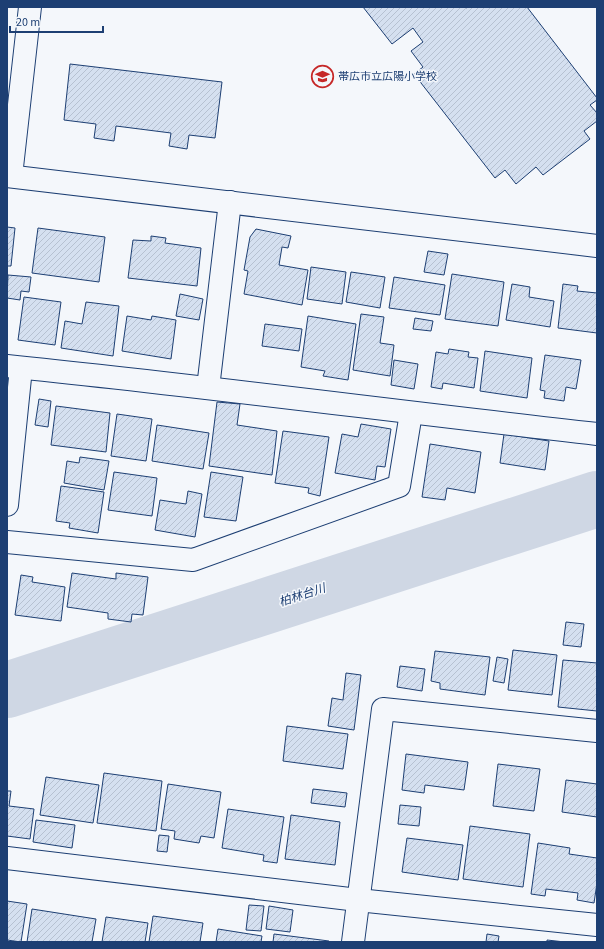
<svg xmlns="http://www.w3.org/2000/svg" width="604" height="949" font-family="'Source Sans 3','Noto Sans JP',sans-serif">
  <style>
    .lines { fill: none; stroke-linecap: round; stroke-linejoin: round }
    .river { stroke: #cfd7e4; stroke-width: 56 }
    .building { fill: url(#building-hatch); stroke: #1d3f73 }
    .street-casing { stroke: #1d3f73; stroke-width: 24 }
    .street { stroke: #f4f7fb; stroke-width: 22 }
    .labels { text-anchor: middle; stroke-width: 3; stroke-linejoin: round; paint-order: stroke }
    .poi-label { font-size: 11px; fill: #1d3f73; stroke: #f4f7fb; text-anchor: start }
    .water-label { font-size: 12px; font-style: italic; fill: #1d3f73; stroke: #f4f7fb }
  </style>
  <defs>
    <pattern id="building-hatch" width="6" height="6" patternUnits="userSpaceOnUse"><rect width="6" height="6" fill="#d5e0f0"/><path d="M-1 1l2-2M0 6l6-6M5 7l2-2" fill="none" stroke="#b6c1d1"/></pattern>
  </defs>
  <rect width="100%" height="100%" fill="#f4f7fb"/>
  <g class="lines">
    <polyline class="river" points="7,690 597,499"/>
  </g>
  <g class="building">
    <polygon points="363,7 465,7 466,8 468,7 527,7 597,98 597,100 590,105 597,113 597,121 584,131 590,139 543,175 536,167 516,184 505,170 495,178 414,74 423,67 411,51 423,42 413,28 392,44"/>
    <polygon points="70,64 222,82 215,138 189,135 187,149 169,146 171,133 116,126 114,141 94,138 96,124 64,120"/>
    <polygon points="7,227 15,228 11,266 7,266"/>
    <polygon points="38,228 105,237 99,282 32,273"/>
    <polygon points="256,229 291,236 288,248 282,247 279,265 308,270 302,305 244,294 248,271 244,270 250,237"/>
    <polygon points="151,236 166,238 165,243 201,248 197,286 128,278 133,240 151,241"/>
    <polygon points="428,251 448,254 444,275 424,272"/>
    <polygon points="311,267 346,272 342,304 307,299"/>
    <polygon points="351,272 385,277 380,308 346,302"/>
    <polygon points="452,274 504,282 498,326 445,319"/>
    <polygon points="8,275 31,277 29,292 21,291 20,300 7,298"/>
    <polygon points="394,277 445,285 440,315 389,308"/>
    <polygon points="512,284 530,287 529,297 554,301 550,327 506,320"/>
    <polygon points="563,284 578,286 577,291 597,293 597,333 558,328"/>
    <polygon points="180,294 203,299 199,320 176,316"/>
    <polygon points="24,297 61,302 55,345 18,340"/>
    <polygon points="86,302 119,306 113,356 61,348 65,321 82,324"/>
    <polygon points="361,314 384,317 380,343 394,345 390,376 353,370"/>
    <polygon points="127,316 151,320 152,316 176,320 171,359 122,351"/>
    <polygon points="308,316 356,324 348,380 323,376 325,371 301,367"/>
    <polygon points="415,318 433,321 431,331 413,329"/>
    <polygon points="265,324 302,329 299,351 262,346"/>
    <polygon points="449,349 469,352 468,357 478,358 474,388 443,383 442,389 431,387 436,352 448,354"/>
    <polygon points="485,351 532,358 527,398 480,391"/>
    <polygon points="545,355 581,360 576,389 566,387 564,401 544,398 545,391 540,390"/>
    <polygon points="394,360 418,364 414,389 391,385"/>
    <polygon points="39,399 51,401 48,427 35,425"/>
    <polygon points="217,402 240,404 237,425 277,431 272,475 209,466"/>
    <polygon points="56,406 110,413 106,452 51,445"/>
    <polygon points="117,414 152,419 146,461 111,456"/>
    <polygon points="361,424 391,429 385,467 377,466 375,480 335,473 342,434 358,437"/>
    <polygon points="157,425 209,433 203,469 152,461"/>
    <polygon points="283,431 329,437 320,496 308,493 309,488 275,483"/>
    <polygon points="504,434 549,441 545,470 500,463"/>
    <polygon points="430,444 481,452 475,493 447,488 445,500 422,497"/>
    <polygon points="80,457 109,461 104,490 64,483 67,461 79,463"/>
    <polygon points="114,472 157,478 152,516 108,510"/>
    <polygon points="211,472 243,477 236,521 204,517"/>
    <polygon points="61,486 104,492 98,533 69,528 70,523 56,521"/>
    <polygon points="188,491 202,494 195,537 155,530 160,500 186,504"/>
    <polygon points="72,573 116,579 116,573 148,577 143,615 132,614 131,622 108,619 108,613 67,607"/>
    <polygon points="21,575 33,577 32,582 65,587 61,621 15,615"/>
    <polygon points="566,622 584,624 581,647 563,645"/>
    <polygon points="513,650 557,655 552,695 508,690"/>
    <polygon points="435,651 490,657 485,695 440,689 440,683 431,681"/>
    <polygon points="497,657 508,659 504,683 493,681"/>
    <polygon points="563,660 597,663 597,711 558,707"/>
    <polygon points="400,666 425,669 422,691 397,687"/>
    <polygon points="346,673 361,675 354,730 328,726 332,698 343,700"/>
    <polygon points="287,726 348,734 343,769 283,761"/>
    <polygon points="406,754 468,762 464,790 425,785 424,793 402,790"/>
    <polygon points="498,764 540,769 534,811 493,806"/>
    <polygon points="104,773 162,781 156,831 97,823"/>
    <polygon points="46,777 99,785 93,823 40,815"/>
    <polygon points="566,780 597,784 597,817 562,812"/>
    <polygon points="168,784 221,792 214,838 201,836 199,843 174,839 175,831 161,829"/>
    <polygon points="313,789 347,793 345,807 311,803"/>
    <polygon points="7,791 11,791 9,806 34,809 30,839 7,836"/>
    <polygon points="400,805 421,807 419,826 398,824"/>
    <polygon points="228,809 284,817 277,863 263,861 264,855 222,848"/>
    <polygon points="291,815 340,822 335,865 285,859"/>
    <polygon points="36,820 75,825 72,848 33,842"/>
    <polygon points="470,826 530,834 523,887 463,879"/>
    <polygon points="159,835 169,836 167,852 157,851"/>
    <polygon points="407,838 463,845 458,880 402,872"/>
    <polygon points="538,843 570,848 569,854 597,858 597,883 594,903 577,900 578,893 546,889 545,896 531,894"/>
    <polygon points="7,901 27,904 21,942 7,940"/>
    <polygon points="249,905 264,906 261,931 246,930"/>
    <polygon points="269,906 293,910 290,932 266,929"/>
    <polygon points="32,909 96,919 92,942 27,942"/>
    <polygon points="153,916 203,923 200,942 149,942"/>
    <polygon points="106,917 148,923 145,942 102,942"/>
    <polygon points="218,929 262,936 261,942 216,942"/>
    <polygon points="274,934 329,941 329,942 273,942"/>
    <polygon points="487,934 499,936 498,942 486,942"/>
    <polygon points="547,940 565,942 547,942"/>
  </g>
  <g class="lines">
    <defs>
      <g id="street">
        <polyline points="7,176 597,246"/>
        <polyline points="11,176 30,7"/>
        <path d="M7 366C204 386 400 412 597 434"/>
        <polyline points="208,388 230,202"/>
        <polyline points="7,505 21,368"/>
        <polyline points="7,542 193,560 399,486 411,413"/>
        <polyline points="7,858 358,900 597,925"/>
        <polyline points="353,942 383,709 597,731"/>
      </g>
    </defs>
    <use href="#street" class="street-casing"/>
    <use href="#street" class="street"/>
  </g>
  <defs>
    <symbol id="school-ring" viewBox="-11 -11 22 22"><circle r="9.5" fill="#f4f7fb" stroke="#c62828" stroke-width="1.5"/><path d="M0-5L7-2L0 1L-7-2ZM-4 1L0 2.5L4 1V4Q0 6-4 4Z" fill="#c62828"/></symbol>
  </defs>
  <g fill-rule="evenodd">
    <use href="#school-ring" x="310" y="64" width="25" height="25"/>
  </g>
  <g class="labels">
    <g class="poi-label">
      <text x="338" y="80">帯広市立広陽小学校</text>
    </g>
    <g class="water-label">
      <text transform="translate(302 595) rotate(-18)" y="4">柏林台川</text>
    </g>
  </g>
  <rect width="604" height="949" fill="none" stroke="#1d3f73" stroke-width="16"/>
  <path d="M10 26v6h93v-6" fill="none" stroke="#1d3f73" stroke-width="2"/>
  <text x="16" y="26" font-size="12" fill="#1d3f73" stroke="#f4f7fb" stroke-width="3" paint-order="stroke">20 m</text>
</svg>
